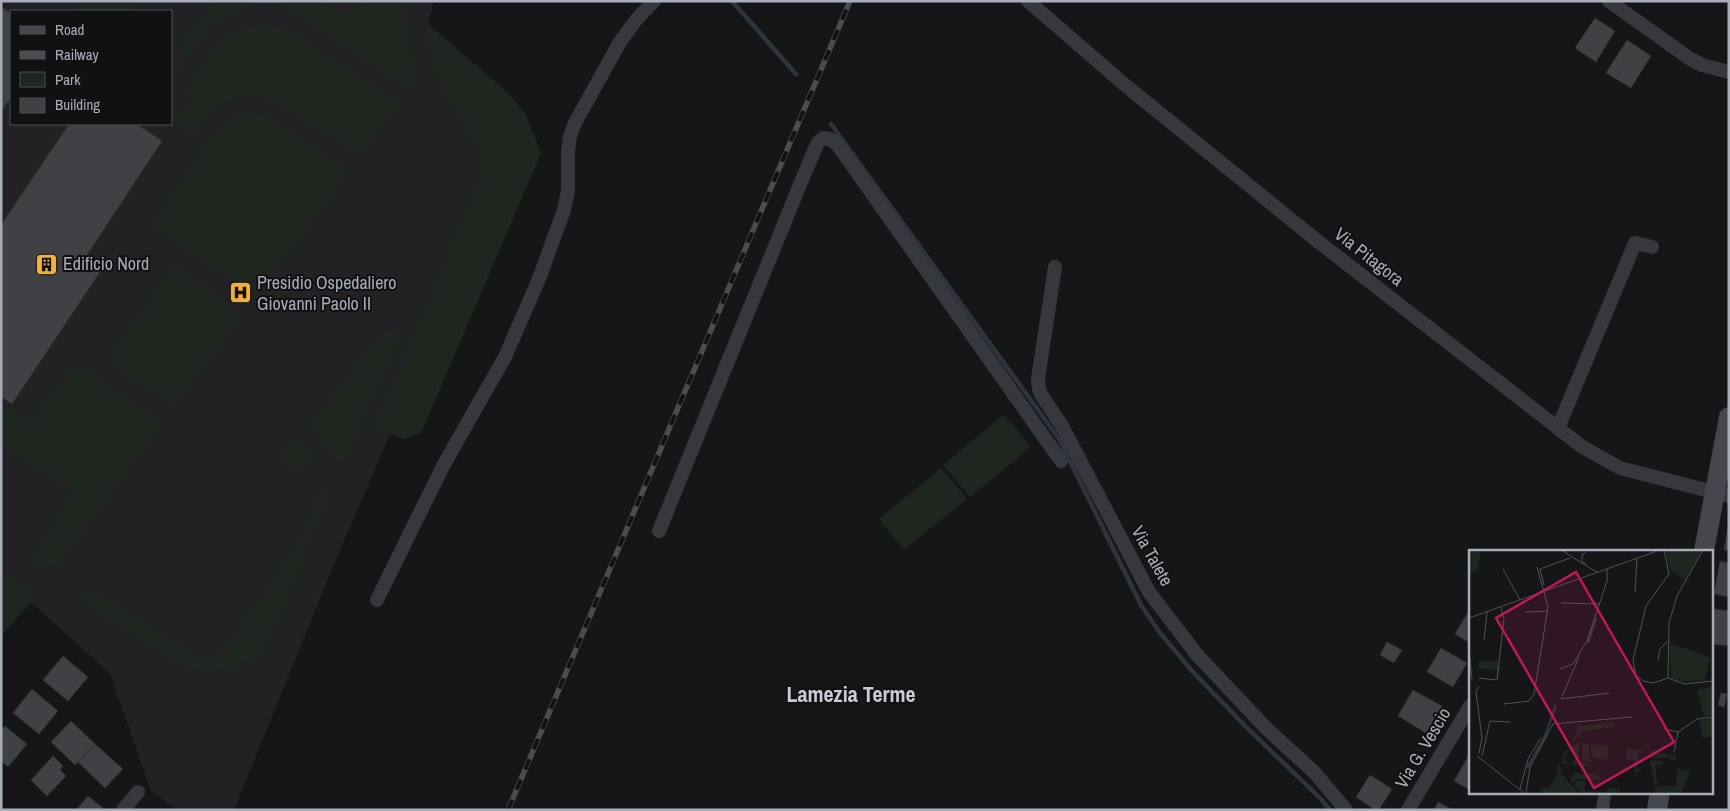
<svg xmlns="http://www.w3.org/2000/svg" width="1730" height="811" font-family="'Archivo Narrow',sans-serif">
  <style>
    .built { fill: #222225; fill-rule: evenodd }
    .green { fill: #1e261f }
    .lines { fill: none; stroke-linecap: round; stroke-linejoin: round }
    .stream { stroke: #2c353c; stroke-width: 4.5 }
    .building { fill: #404145; stroke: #303034 }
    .street { stroke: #37383d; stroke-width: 14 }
    .secondary { stroke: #45474d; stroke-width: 20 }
    .rail-casing { stroke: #4a4c52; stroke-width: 5.5 }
    .rail { stroke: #111113; stroke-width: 4; stroke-dasharray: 11; stroke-linecap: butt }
    .labels { text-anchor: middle; stroke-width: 4; stroke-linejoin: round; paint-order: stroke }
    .street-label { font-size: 18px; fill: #a8adb8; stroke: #111113 }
    .poi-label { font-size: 18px; fill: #a8adb8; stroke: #111113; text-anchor: start }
    .district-label { font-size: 22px; font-weight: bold; fill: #c9ccd4; stroke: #111113 }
    .inset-river { fill: none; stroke: #2c353c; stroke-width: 2.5 }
    .inset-road { fill: none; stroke: #505258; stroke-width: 1 }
    .view { fill: #c2185b; fill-opacity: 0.15; stroke: #c2185b; stroke-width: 2.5 }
    .inset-edge { fill: none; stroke: #a8adb8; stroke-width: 2.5 }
  </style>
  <rect width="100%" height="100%" fill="#161618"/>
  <path class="built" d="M1 1H434L428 24 506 91 525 113 541 153 421 433 404 439 390 434 334 564 234 810H178L151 791 110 674 31 602 1 636ZM11 11H171V124H11Z"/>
  <g class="green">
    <polygon points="80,1 137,1 130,11 73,11"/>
    <path d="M214 1H315L338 10 359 7 372 1H406C402 19 402 36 408 53 412 65 417 72 414 84L405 85 296 12C292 10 286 7 282 6 260 2 228 9 211 24 196 39 184 60 171 78V64Z"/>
    <path d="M427 23 506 91 525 113 541 153 421 433 404 439 375 429 480 185C482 179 487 170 486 163 483 143 469 130 459 113 443 86 429 55 427 23Z"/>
    <polygon points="257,26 276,27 291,32 398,103 360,154 276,101 257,95 235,97 211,109 192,133 176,124 194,97 187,91 222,42 239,32"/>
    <polygon points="243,114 258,115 272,120 347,171 257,295 154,227 200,155 220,128 228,121"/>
    <polygon points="174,267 242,314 174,404 110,362"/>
    <polygon points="385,331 398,333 343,462 337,460 314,423"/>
    <polygon points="77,365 160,424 57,564 41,569 32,563 76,492 1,444 1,405 33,423"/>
    <polygon points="1004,414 1031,447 970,497 943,465"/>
    <polygon points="297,438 312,460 310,465 282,465 280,462"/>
    <polygon points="941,468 967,499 904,550 879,519"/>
    <path d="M323 491 328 493 268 639 257 655 235 666 211 672 190 668 88 605 83 595 87 588 196 657C210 659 216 660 227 650L298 547Z"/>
    <polygon points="1,574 26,588 31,602 1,636"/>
  </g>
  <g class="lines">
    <g class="stream">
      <polyline points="732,1 796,74"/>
      <polyline points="831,124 1059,439 1141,605 1160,633 1193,672 1246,727 1320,798 1330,810"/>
    </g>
  </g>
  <g class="building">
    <polygon points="1,7 11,13 11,97 1,112"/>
    <polygon points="1595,18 1615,31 1596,62 1575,48"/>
    <polygon points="1627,40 1651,56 1631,88 1606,73"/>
    <polygon points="69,124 137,124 162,141 85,258 102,269 12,404 1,397 1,225"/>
    <polygon points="1729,520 1729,551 1724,550"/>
    <polygon points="1720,561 1729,563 1729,597 1714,594"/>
    <polygon points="1470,609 1470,643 1455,634"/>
    <polygon points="1714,609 1729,611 1729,646 1711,644 1711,626"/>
    <polygon points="1387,642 1402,650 1394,663 1380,655"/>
    <polygon points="1441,648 1467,663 1453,687 1427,672"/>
    <polygon points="63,656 88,677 68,701 43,680"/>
    <polygon points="32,689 58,711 39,734 13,713"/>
    <polygon points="1413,690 1442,706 1426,733 1398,716"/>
    <polygon points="1721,693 1727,694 1724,707 1718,705"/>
    <polygon points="71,721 95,744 75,765 51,742"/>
    <polygon points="5,726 27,744 8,767 1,761 1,730"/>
    <polygon points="95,744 123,769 105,788 78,762"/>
    <polygon points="1470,753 1470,790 1454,781"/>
    <polygon points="53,756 63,766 60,770 66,776 47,796 31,780"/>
    <polygon points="1370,775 1392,789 1379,810 1375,810 1356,797"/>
    <polygon points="1599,792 1611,792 1609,810 1596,810"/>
    <polygon points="88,796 103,808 101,810 76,810"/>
    <polygon points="1438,802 1453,810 1434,810"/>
  </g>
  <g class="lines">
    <g class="street">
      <polyline points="1028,1 1125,85 1320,243 1581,446 1620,468 1729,496"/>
      <polyline points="1609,1 1689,58 1702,65 1729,72"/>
      <polyline points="1055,267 1038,379 1039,389 1042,396 1062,426 1149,592 1198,656 1267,729 1315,773 1346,810"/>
      <polyline points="1558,428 1635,243 1652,247"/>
      <polyline points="659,531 801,182 818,142 824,138 830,139 837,144 1061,461"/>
      <polyline points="377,600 443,466 505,357 539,279 564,210 568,191 568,151 570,136 576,121 620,42 636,20 654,1"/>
      <polyline points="123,810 138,792"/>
      <polyline points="1408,810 1470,706"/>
    </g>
    <g class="secondary">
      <polyline points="1704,551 1729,417"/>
      <polyline points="1657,810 1660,792"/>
    </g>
    <defs>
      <polyline id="rail" points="508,810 850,1"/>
    </defs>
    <use href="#rail" class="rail-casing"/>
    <use href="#rail" class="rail"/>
  </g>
  <defs>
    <symbol id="building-square" viewBox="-11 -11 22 22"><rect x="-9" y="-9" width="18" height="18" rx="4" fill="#f2b134" stroke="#111113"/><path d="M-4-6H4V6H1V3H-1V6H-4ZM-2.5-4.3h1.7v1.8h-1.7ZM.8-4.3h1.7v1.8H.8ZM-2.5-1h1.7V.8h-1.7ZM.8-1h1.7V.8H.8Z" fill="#111"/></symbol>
    <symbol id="hospital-square" viewBox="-11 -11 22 22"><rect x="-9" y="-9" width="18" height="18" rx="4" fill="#f2b134" stroke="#111113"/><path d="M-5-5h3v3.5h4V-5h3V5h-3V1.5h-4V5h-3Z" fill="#111"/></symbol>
  </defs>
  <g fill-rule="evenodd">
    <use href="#building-square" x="34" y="252" width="25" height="25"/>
    <use href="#hospital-square" x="228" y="280" width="25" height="25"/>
  </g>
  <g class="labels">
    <g class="street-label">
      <text transform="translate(1369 257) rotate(38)" y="6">Via Pitagora</text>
      <text transform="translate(1152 556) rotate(61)" y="6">Via Talete</text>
      <text transform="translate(1423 748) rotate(-59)" y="6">Via G. Vescio</text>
    </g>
    <g class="poi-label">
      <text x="63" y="270">Edificio Nord</text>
      <text x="257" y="289">Presidio Ospedaliero<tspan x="257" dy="21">Giovanni Paolo II</tspan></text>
    </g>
    <g class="district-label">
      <text x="851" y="702">Lamezia Terme</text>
    </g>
  </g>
  <g transform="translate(1469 550)">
    <rect width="244" height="244" fill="#161618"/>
    <path d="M0 0 12 2 8 20 0 24ZM196 0H231L232 2 216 30 202 21ZM200 93 242 107 235 130 209 132 202 129ZM10 111H29V121L9 118ZM244 136V166L235 167 228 140ZM244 168V187L233 188 230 170ZM144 172 146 177 114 181 103 194 109 176ZM110 192V210L123 217 102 215 107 207 100 200 95 208 100 214 93 215 95 202ZM113 193 120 194V207L127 213 113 211ZM122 194 139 196V210L122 207ZM158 198 179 202 169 203 168 219 175 220 166 223 165 211 156 210ZM182 201 207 206 206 211 201 210V207L181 209ZM181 210 194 211V215H188L187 228 190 235H185ZM90 211 93 224 109 243H72V238H80L87 227ZM208 219 221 221 213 243H187L186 237 207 236ZM106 223 128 225 133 230 110 229 104 233 101 229ZM109 231H116V241L138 242 139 238 151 239V243H155H111L105 235Z" fill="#1e261f"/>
    <path class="inset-river" d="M119 93 127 68M58 218 76 186 87 155"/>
    <path class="inset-road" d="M92 0 129 23M195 0 200 24 177 56 164 110 167 125 174 131 184 133 199 128M117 14 113 12V5L119 0M34 19 51 50M75 35 71 19 101 8M166 42 168 9M92 53 130 54M56 62 79 61M0 68 191 0M15 90 18 62M0 100 3 129M110 107 92 149 140 143M189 110 191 99 198 92M91 119 104 114 118 91 138 31V19M10 128 28 130 35 69 32 57M199 128 200 73 208 46 234 0M199 128 215 134 244 131M10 136 7 142 13 188 10 203M35 154 60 151 65 144 79 57 68 17M195 179 209 182 228 169 244 167M205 202 209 182M8 206 55 243M13 206 21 171 41 172M51 239 59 209 71 189M57 243 61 217 84 174 163 167"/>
    <path class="view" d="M107 22 205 192 125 238 27 68Z"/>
    <rect width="244" height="244" class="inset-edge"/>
  </g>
  <rect width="1730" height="811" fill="none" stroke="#a8adb8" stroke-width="5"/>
  <rect x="10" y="10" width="162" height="115" fill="#111113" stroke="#4d4f55"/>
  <rect x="20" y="26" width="25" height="8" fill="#45474d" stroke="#4d4f55"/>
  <text x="55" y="35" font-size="15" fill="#a8adb8">Road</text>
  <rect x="20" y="51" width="25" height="8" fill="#4a4c52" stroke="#4d4f55"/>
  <text x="55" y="60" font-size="15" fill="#a8adb8">Railway</text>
  <rect x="20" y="72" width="25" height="15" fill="#1e261f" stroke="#4d4f55"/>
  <text x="55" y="85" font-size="15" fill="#a8adb8">Park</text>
  <rect x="20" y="98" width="25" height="15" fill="#404145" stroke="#4d4f55"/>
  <text x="55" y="110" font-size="15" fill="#a8adb8">Building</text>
</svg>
